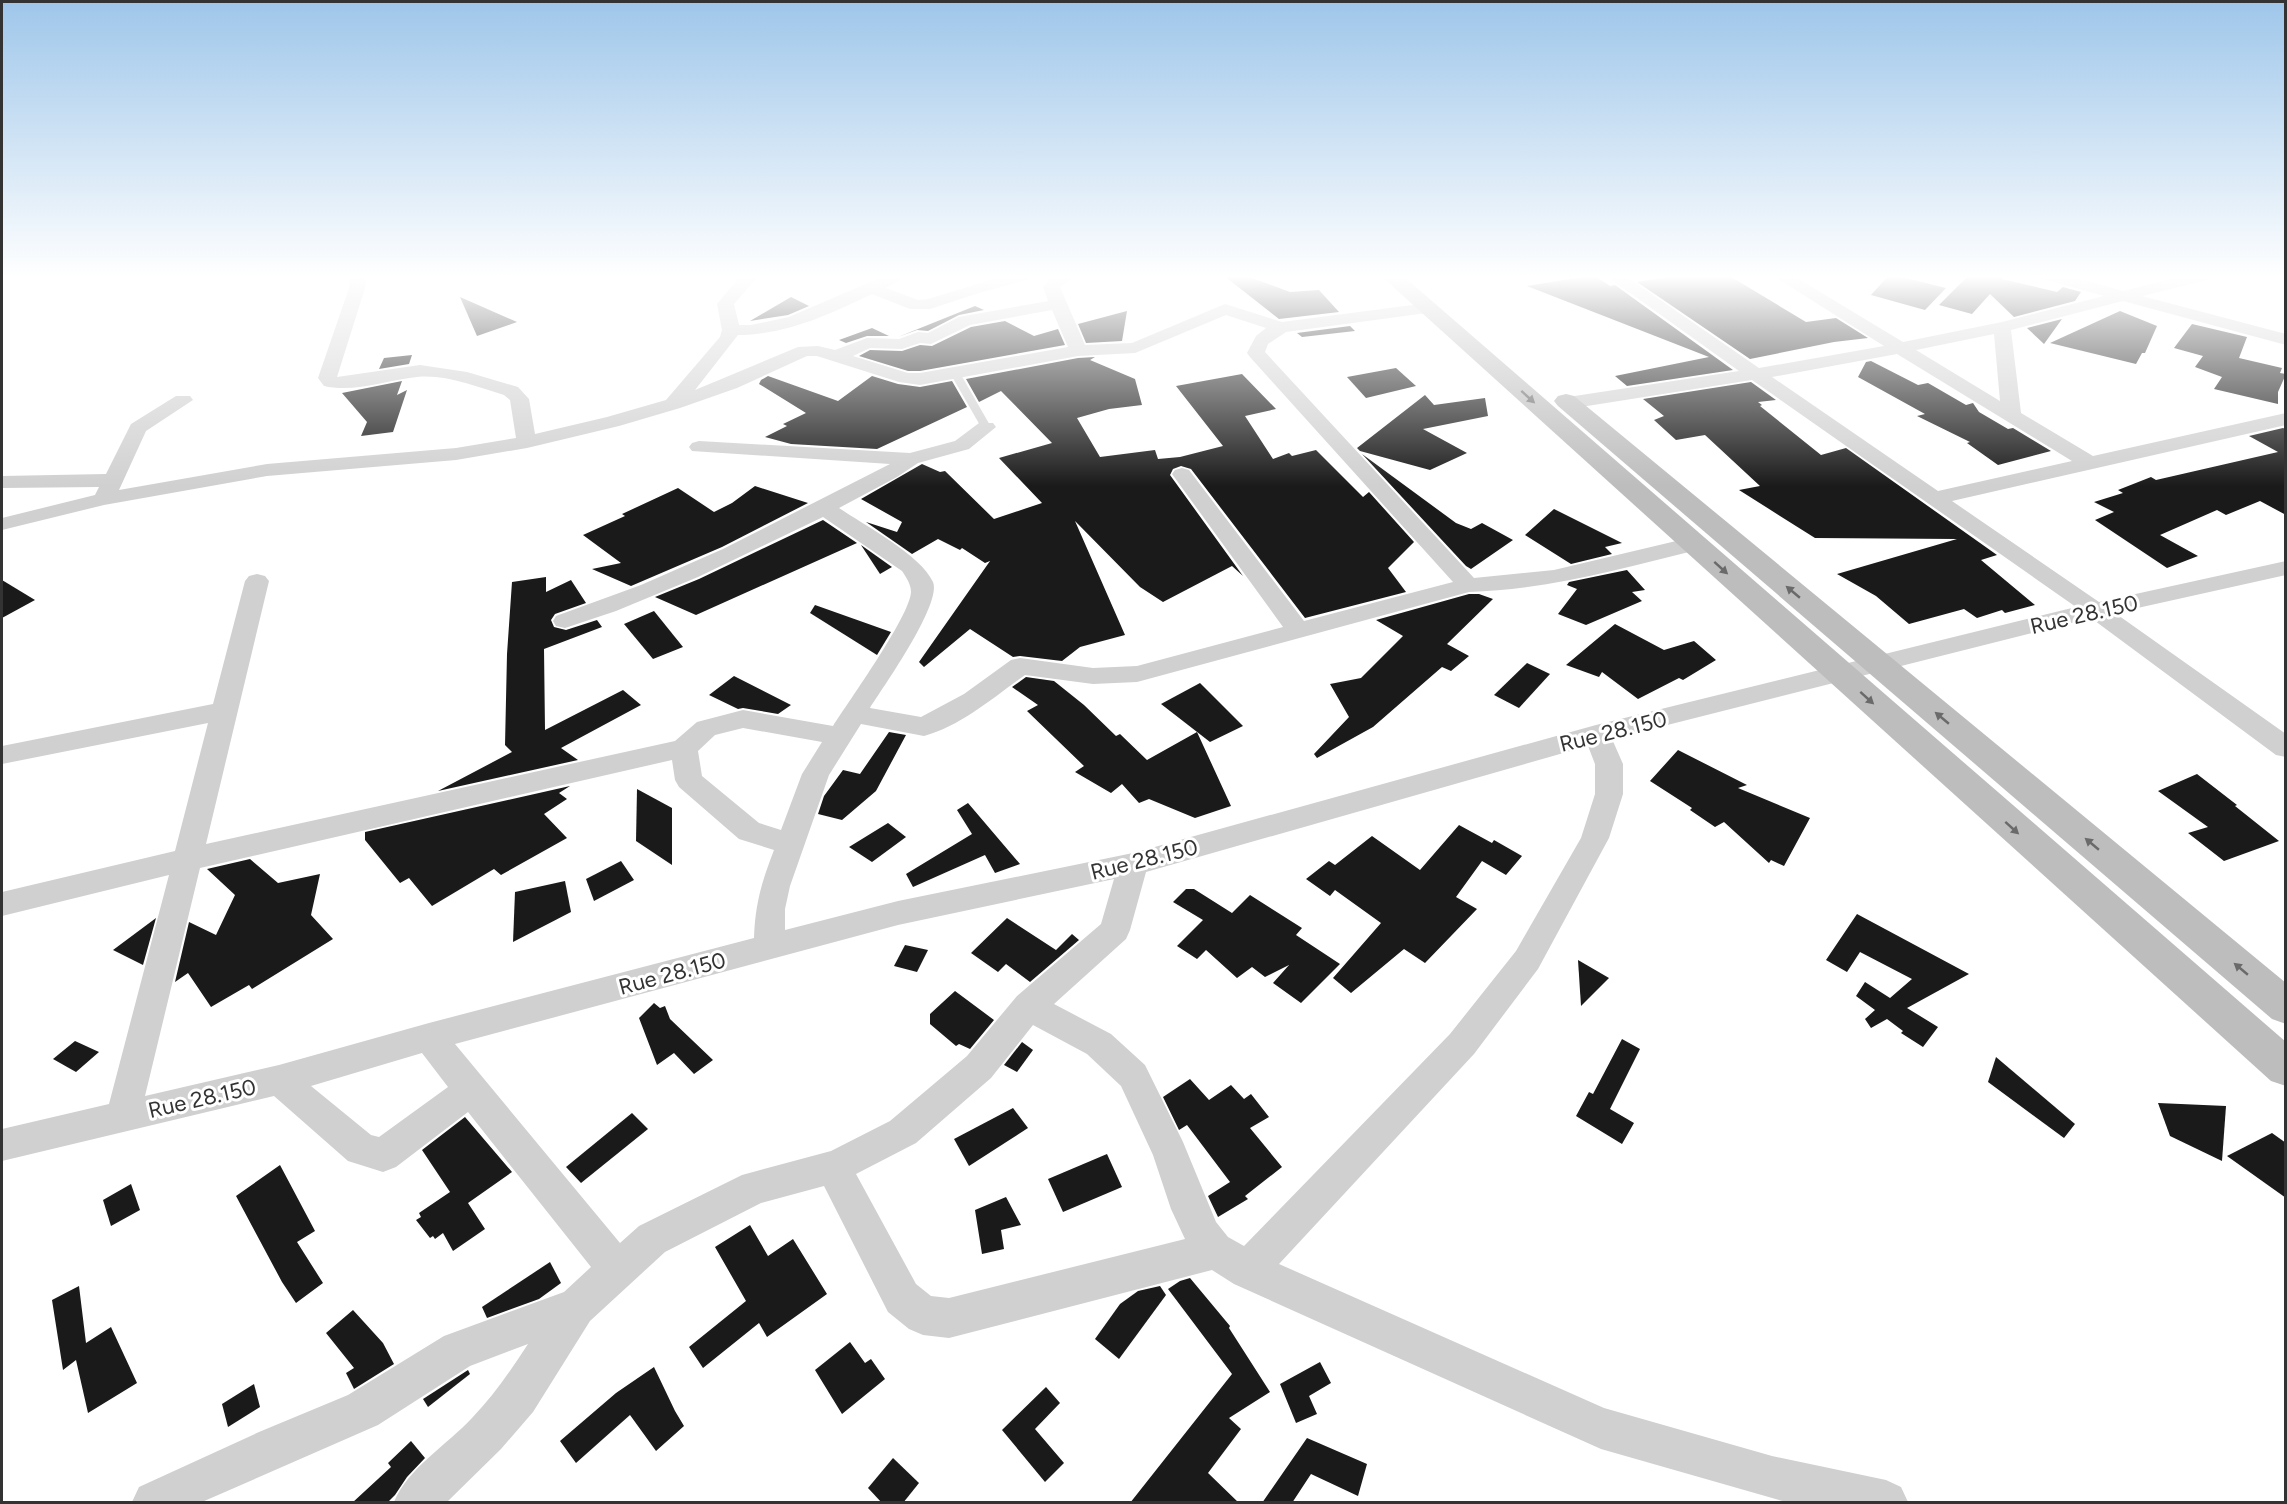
<svg xmlns="http://www.w3.org/2000/svg" width="2287" height="1504" font-family="Figtree,sans-serif">
  <style>
    .building { fill: #1a1a1a }
    .lines { fill: none; stroke-linecap: round; stroke-linejoin: round }
    .lane { fill: #d0d0d0; fill-rule: evenodd }
    .street { fill: #d0d0d0; fill-rule: evenodd }
    .secondary { fill: #bdbdbd; fill-rule: evenodd }
    .oneway { fill: #6a6a6a }
    .labels { text-anchor: middle; stroke-width: 6; stroke-linejoin: round; paint-order: stroke }
    .street-label { font-size: 22px; fill: #333; stroke: #fff }
  </style>
  <rect width="100%" height="100%" fill="#fff"/>
  <g class="building">
    <polygon points="1223,275 1244,275 1290,292 1319,290 1339,312 1279,319"/>
    <polygon points="1594,275 1610,286 1615,285 1733,370 1627,386 1615,376 1709,357 1527,286"/>
    <polygon points="1680,275 1728,275 1806,322 1836,318 1868,338 1834,342 1750,359 1637,282"/>
    <polygon points="1889,275 1894,275 1946,288 1925,310 1871,295"/>
    <polygon points="1969,275 2005,275 2002,279 2057,292 2063,287 2081,292 2075,301 2014,317 1990,294 1972,314 1939,305"/>
    <polygon points="460,297 517,322 477,336"/>
    <polygon points="791,297 809,306 788,315 750,321"/>
    <polygon points="975,306 984,310 959,315 928,331 917,330 898,337"/>
    <polygon points="1127,311 1122,341 1086,343 1078,324"/>
    <polygon points="2120,311 2157,326 2145,353 2142,353 2136,364 2050,343"/>
    <polygon points="2062,319 2044,344 2027,328"/>
    <polygon points="1005,321 1034,336 1058,329 1065,345 920,371 908,371 859,356 870,350 902,351 920,345 932,346 971,327"/>
    <polygon points="2192,324 2247,337 2239,358 2282,368 2280,373 2286,374 2278,392 2278,404 2214,389 2222,377 2195,367 2203,356 2174,348"/>
    <polygon points="1350,326 1355,331 1302,337 1297,333"/>
    <polygon points="872,328 889,336 867,336 846,343 839,340"/>
    <polygon points="412,355 409,364 379,369 384,358"/>
    <polygon points="1095,357 1090,360 1135,379 1142,405 1109,409 1077,418 1100,457 1155,450 1158,459 1180,457 1223,446 1176,386 1242,374 1276,409 1245,416 1273,459 1289,453 1292,456 1316,450 1363,497 1369,492 1414,542 1388,568 1406,592 1305,618 1191,469 1181,466 1173,469 1170,475 1243,576 1232,566 1163,602 1140,587 1075,521 1125,635 1080,647 1062,661 1020,656 1013,657 970,629 924,667 919,662 990,561 985,563 962,548 960,550 938,539 912,554 866,522 897,532 902,522 861,499 922,464 940,472 945,471 994,519 1042,503 999,458 1052,443 1001,391 979,402 966,379 1078,358"/>
    <polygon points="1871,361 1918,385 1928,383 1966,405 1973,403 1979,412 2008,429 2013,428 2051,451 1998,465 1967,443 1970,442 1917,416 1925,414 1858,377 1866,362"/>
    <polygon points="1396,368 1416,386 1366,398 1347,377"/>
    <polygon points="768,376 838,401 872,376 898,384 920,387 952,381 967,407 877,449 791,444 765,437 787,426 783,424 806,413 759,384 761,380"/>
    <polygon points="402,381 397,395 407,390 393,432 361,436 367,422 342,393"/>
    <polygon points="1751,382 1776,400 1758,402 1762,405 1760,406 1821,455 1846,448 1997,555 1981,560 2035,605 2005,613 2002,610 1977,618 1964,609 1909,624 1876,596 1837,574 1957,539 1815,538 1739,490 1760,486 1705,435 1676,440 1654,420 1664,416 1643,399"/>
    <polygon points="1425,395 1434,405 1485,398 1488,416 1423,429 1467,453 1430,470 1360,451 1357,448"/>
    <polygon points="2283,428 2286,429 2286,515 2260,501 2226,515 2217,510 2160,535 2198,556 2167,568 2095,520 2114,512 2094,502 2123,493 2118,490 2151,477 2156,480 2278,452 2249,436"/>
    <polygon points="1362,454 1456,523 1471,529 1482,523 1513,540 1471,569 1466,566"/>
    <polygon points="755,486 808,503 722,547 631,586 592,569 621,563 583,535 625,516 622,514 678,488 714,512 732,503"/>
    <polygon points="1554,509 1622,543 1605,547 1612,554 1571,564 1525,535"/>
    <polygon points="823,520 857,543 696,615 655,597 699,579"/>
    <polygon points="861,545 892,567 880,574"/>
    <polygon points="1627,570 1645,590 1632,592 1642,601 1586,625 1558,614 1577,589 1567,585 1569,582"/>
    <polygon points="546,577 546,592 571,580 586,603 555,614 551,620 554,627 566,630 597,620 602,627 544,649 545,730 623,690 641,705 561,748 578,760 438,791 512,752 505,745 507,654 512,582"/>
    <polygon points="2,580 35,600 2,618"/>
    <polygon points="1469,594 1479,594 1493,599 1447,644 1469,656 1451,671 1442,667 1373,727 1317,758 1314,754 1349,717 1330,684 1361,678 1403,636 1376,620"/>
    <polygon points="815,605 891,632 877,655 810,613"/>
    <polygon points="654,611 683,647 653,659 624,624"/>
    <polygon points="1615,624 1664,650 1694,641 1716,660 1683,680 1679,678 1638,699 1602,672 1599,677 1566,665"/>
    <polygon points="1527,663 1550,674 1519,708 1494,695"/>
    <polygon points="734,676 791,705 778,714 743,708 738,709 709,695"/>
    <polygon points="1026,677 1054,681 1084,705 1116,736 1120,734 1147,760 1197,732 1231,806 1195,818 1149,799 1139,803 1122,784 1111,793 1075,772 1084,766 1027,711 1038,705 1012,687"/>
    <polygon points="1200,683 1243,726 1210,742 1161,704"/>
    <polygon points="889,732 906,735 876,791 842,820 818,814 824,796 843,770 860,774"/>
    <polygon points="1678,750 1747,785 1738,788 1810,818 1784,866 1771,860 1769,863 1724,822 1715,827 1690,810 1692,808 1650,781"/>
    <polygon points="2197,774 2237,805 2235,806 2279,841 2224,861 2188,833 2208,827 2158,791"/>
    <polygon points="570,786 559,793 567,799 544,814 567,838 501,875 494,869 432,906 409,878 400,883 365,840 365,832"/>
    <polygon points="637,789 672,808 672,865 636,841"/>
    <polygon points="968,803 1020,864 995,873 985,855 913,887 906,874 972,834 957,810"/>
    <polygon points="888,823 906,837 872,862 849,847"/>
    <polygon points="1459,825 1492,843 1494,840 1522,856 1506,875 1482,861 1456,897 1477,909 1425,963 1404,949 1351,993 1333,978 1381,923 1335,890 1330,896 1306,879 1329,861 1335,865 1372,836 1420,870"/>
    <polygon points="250,859 278,883 320,874 311,915 333,939 252,989 249,985 211,1007 188,973 175,982 189,922 216,935 235,895 207,869"/>
    <polygon points="621,861 634,880 594,901 586,879"/>
    <polygon points="565,881 571,912 513,942 515,892"/>
    <polygon points="1186,889 1194,889 1232,913 1250,895 1302,928 1296,935 1340,964 1301,1003 1273,983 1289,965 1265,977 1252,967 1237,978 1206,950 1197,959 1177,946 1203,920 1173,902"/>
    <polygon points="1857,914 1969,974 1907,1008 1938,1027 1923,1047 1901,1033 1903,1031 1887,1019 1871,1028 1865,1019 1875,1010 1856,996 1865,982 1890,998 1912,979 1860,952 1847,972 1826,960"/>
    <polygon points="156,918 143,965 113,950"/>
    <polygon points="1007,918 1056,950 1072,934 1079,940 1030,982 1006,964 998,972 971,953"/>
    <polygon points="905,945 928,950 917,972 894,966"/>
    <polygon points="1578,960 1609,978 1581,1006"/>
    <polygon points="955,991 994,1020 970,1049 959,1044 956,1046 930,1024 930,1014"/>
    <polygon points="654,1003 660,1008 665,1006 670,1019 713,1060 694,1074 674,1053 657,1065 639,1018"/>
    <polygon points="1622,1039 1640,1049 1610,1109 1634,1123 1622,1144 1576,1116 1589,1092 1593,1094"/>
    <polygon points="75,1041 99,1052 76,1072 53,1059"/>
    <polygon points="1022,1042 1033,1050 1017,1072 1004,1065"/>
    <polygon points="1996,1057 2075,1124 2064,1138 1988,1082"/>
    <polygon points="1190,1079 1209,1100 1231,1085 1244,1099 1251,1094 1269,1117 1250,1128 1282,1167 1245,1196 1248,1199 1218,1217 1208,1196 1230,1182 1187,1125 1179,1130 1163,1097"/>
    <polygon points="2158,1103 2226,1106 2222,1161 2170,1136"/>
    <polygon points="1013,1108 1028,1128 969,1166 954,1139"/>
    <polygon points="632,1113 648,1129 581,1183 566,1167"/>
    <polygon points="465,1117 512,1172 468,1203 485,1229 453,1251 443,1233 435,1239 433,1236 430,1238 416,1220 421,1217 419,1213 450,1192 422,1150"/>
    <polygon points="2272,1133 2286,1143 2286,1198 2227,1156"/>
    <polygon points="1107,1154 1122,1187 1063,1212 1048,1179"/>
    <polygon points="280,1165 315,1231 297,1242 323,1283 296,1303 282,1282 236,1196"/>
    <polygon points="131,1184 140,1210 111,1226 103,1200"/>
    <polygon points="1006,1197 1021,1225 1001,1230 1004,1249 982,1254 975,1210"/>
    <polygon points="750,1225 768,1256 793,1239 827,1294 767,1337 759,1323 703,1368 689,1347 746,1301 715,1247"/>
    <polygon points="550,1262 561,1283 539,1299 487,1318 482,1307"/>
    <polygon points="1190,1278 1230,1326 1229,1328 1270,1392 1229,1418 1241,1429 1208,1473 1239,1503 1130,1503 1232,1374 1168,1289 1180,1281"/>
    <polygon points="79,1286 86,1343 111,1327 137,1383 88,1413 76,1360 63,1370 52,1300"/>
    <polygon points="1160,1286 1166,1295 1119,1359 1095,1339 1120,1304 1138,1291"/>
    <polygon points="353,1310 383,1343 394,1364 354,1389 346,1373 354,1368 326,1333"/>
    <polygon points="850,1342 865,1363 871,1359 885,1379 842,1414 815,1370"/>
    <polygon points="1320,1362 1331,1383 1309,1396 1317,1414 1296,1423 1280,1384"/>
    <polygon points="654,1367 675,1411 684,1426 656,1451 630,1415 576,1463 560,1441 616,1393"/>
    <polygon points="468,1370 470,1374 428,1407 423,1399"/>
    <polygon points="254,1384 260,1407 228,1427 222,1404"/>
    <polygon points="1046,1387 1060,1403 1035,1429 1064,1463 1045,1482 1002,1430"/>
    <polygon points="1307,1438 1367,1464 1358,1496 1311,1474 1292,1503 1262,1503"/>
    <polygon points="411,1441 425,1458 407,1477 395,1495 387,1503 352,1503 391,1467 388,1463"/>
    <polygon points="893,1458 919,1483 903,1503 882,1503 868,1488"/>
  </g>
  <g class="lines">
    <polygon class="lane" points="952,371 960,373 991,427 989,429 981,427 950,373"/>
    <path class="street" d="M350 275H366L365 288 337 377 420 365 467 372 518 387 529 399 535 434 607 417 666 400 720 337 722 330 717 304 741 275H759L734 304 739 325H751L789 317 886 275H908L886 288 918 300 928 299 1007 275H1035L1033 278 979 293 930 309H910L872 294C831 314 785 335 738 335L695 390 798 347 818 346 835 350 867 338 899 339 918 332 928 333 959 317 1048 301 1043 287 1053 275H1076L1060 287 1085 345 1132 343 1225 304 1282 322 1428 303 1434 304 1437 308 1434 312 1286 332 1268 344 1265 352 1474 578 1554 570 1693 537 1701 539 1704 544 1701 549C1624 568 1548 590 1469 592L1137 682 1093 684 1025 675C994 697 961 726 924 736L861 724 829 775 790 886 785 909V930L898 901 1133 853 1596 725 2076 607 1752 380 1568 409 1561 407 1558 403 1561 399 1568 397 1739 371 1605 275H1624L1759 368 1884 346 1772 275H1792L1903 342 2002 322 2104 296 2040 278 2038 275H2066L2123 291 2186 275H2217L2215 278 2142 296 2286 334V345L2123 301 2011 330 2021 413 2093 456 2286 413V425L1952 501 2099 602 2286 561V575L2115 613 2286 734V757L2276 755 2091 618 1612 739 1623 764V794L1609 838 1538 969 1474 1054 1279 1264 1604 1408 1772 1456 1886 1480 1901 1487 1908 1502H1786L1601 1449 1234 1284 1212 1270 949 1338 923 1335 909 1329 888 1312 824 1186 761 1203 665 1252 590 1321 533 1412 501 1449 447 1502H394C408 1468 447 1445 472 1418 494 1395 511 1370 528 1344L470 1366 378 1425 202 1502H132L139 1487 259 1432 348 1395 444 1336 564 1292 591 1267 468 1112 396 1167 383 1172 348 1161 274 1096 2 1161V1129L109 1104 169 875 2 916V892L175 851 208 723 2 764V746L213 704 245 581 249 576 257 574 265 576 269 581 206 844 675 741 697 722 743 710 833 726C849 701 910 616 911 592 911 584 906 577 902 571L823 517 698 577 616 611 565 628 556 626 553 621 556 616 641 585 723 549 890 464 692 451 689 447 692 443 699 441 910 453 955 441 979 423H993L996 427 969 449 918 463 897 477 839 508C864 525 921 555 933 582 942 604 884 686 870 708L921 717 964 694 1011 660 1020 658 1093 668 1137 666 1283 627 1172 474 1175 470 1182 468 1189 470 1304 621 1453 582 1250 357 1247 353 1256 336 1266 328 1226 315 1135 353 1078 356 920 385 899 382 817 356H807L737 388 680 408 619 426 527 448 456 460 267 476 104 505 2 530V518L95 495 99 487 2 488V476L106 474 131 424 176 396H190L193 400 146 431 119 490 267 464 456 448 516 438 510 400 504 395C477 387 446 374 417 377 387 380 354 393 324 386L318 378 349 288ZM1052 310 1068 347 920 373H908L853 356 870 348 902 349 920 343 931 344 970 325ZM1994 334 2000 401 1916 350ZM1897 354 2072 461 1938 491 1772 377ZM743 728 822 742 802 774 781 830 759 823 702 776 698 751 715 735ZM1588 746 1595 764V794L1581 838 1516 951 1450 1034 1244 1246 1228 1237 1216 1222 1183 1142 1145 1065 1111 1034 1054 1004 1126 939 1130 930 1146 872ZM672 760 675 780 679 787 739 839 774 850C762 881 755 904 754 938L429 1023 279 1065 145 1096 200 868ZM1114 879 1101 924 1017 996 967 1056 890 1121 831 1151 742 1175 639 1226 620 1243 455 1044 898 925ZM1033 1025 1087 1054 1121 1086 1153 1155 1171 1209 1185 1239 949 1298 931 1296 916 1284 856 1174 916 1143 991 1078ZM422 1053 448 1087 379 1137 371 1135 311 1086Z"/>
    <g class="secondary">
      <polygon points="1380,275 1402,275 2286,1042 2286,1086 2271,1081"/>
      <polygon points="1566,394 1574,396 2286,983 2286,1024 2272,1019 1558,406 1554,401 1558,396"/>
    </g>
  </g>
  <defs><path id="oneway-solid" d="M-6-.8H1V-3.2L6.5 0L1 3.2V.8H-6Z" transform="scale(1.5)"/></defs>
  <g class="oneway">
    <use href="#oneway-solid" transform="translate(1528 397) rotate(42)"/>
    <use href="#oneway-solid" transform="translate(1721 568) rotate(42)"/>
    <use href="#oneway-solid" transform="translate(1793 592) rotate(-140)"/>
    <use href="#oneway-solid" transform="translate(1867 698) rotate(42)"/>
    <use href="#oneway-solid" transform="translate(1942 718) rotate(-140)"/>
    <use href="#oneway-solid" transform="translate(2012 828) rotate(42)"/>
    <use href="#oneway-solid" transform="translate(2092 844) rotate(-140)"/>
    <use href="#oneway-solid" transform="translate(2241 969) rotate(-140)"/>
  </g>
  <linearGradient id="sky" x2="0" y2="1"><stop stop-color="#9ec6ea"/><stop offset="0.57" stop-color="#fff"/><stop offset="1" stop-color="#fff" stop-opacity="0"/></linearGradient>
  <rect width="2287" height="486" fill="url(#sky)"/>
  <g class="labels">
    <g class="street-label">
      <text transform="translate(2084 614) rotate(-13)" y="8">Rue 28.150</text>
      <text transform="translate(1613 731) rotate(-14)" y="8">Rue 28.150</text>
      <text transform="translate(1144 859) rotate(-14)" y="8">Rue 28.150</text>
      <text transform="translate(672 973) rotate(-15)" y="8">Rue 28.150</text>
      <text transform="translate(202 1098) rotate(-13)" y="8">Rue 28.150</text>
    </g>
  </g>
  <rect width="2287" height="1504" fill="none" stroke="#333333" stroke-width="6"/>
</svg>
